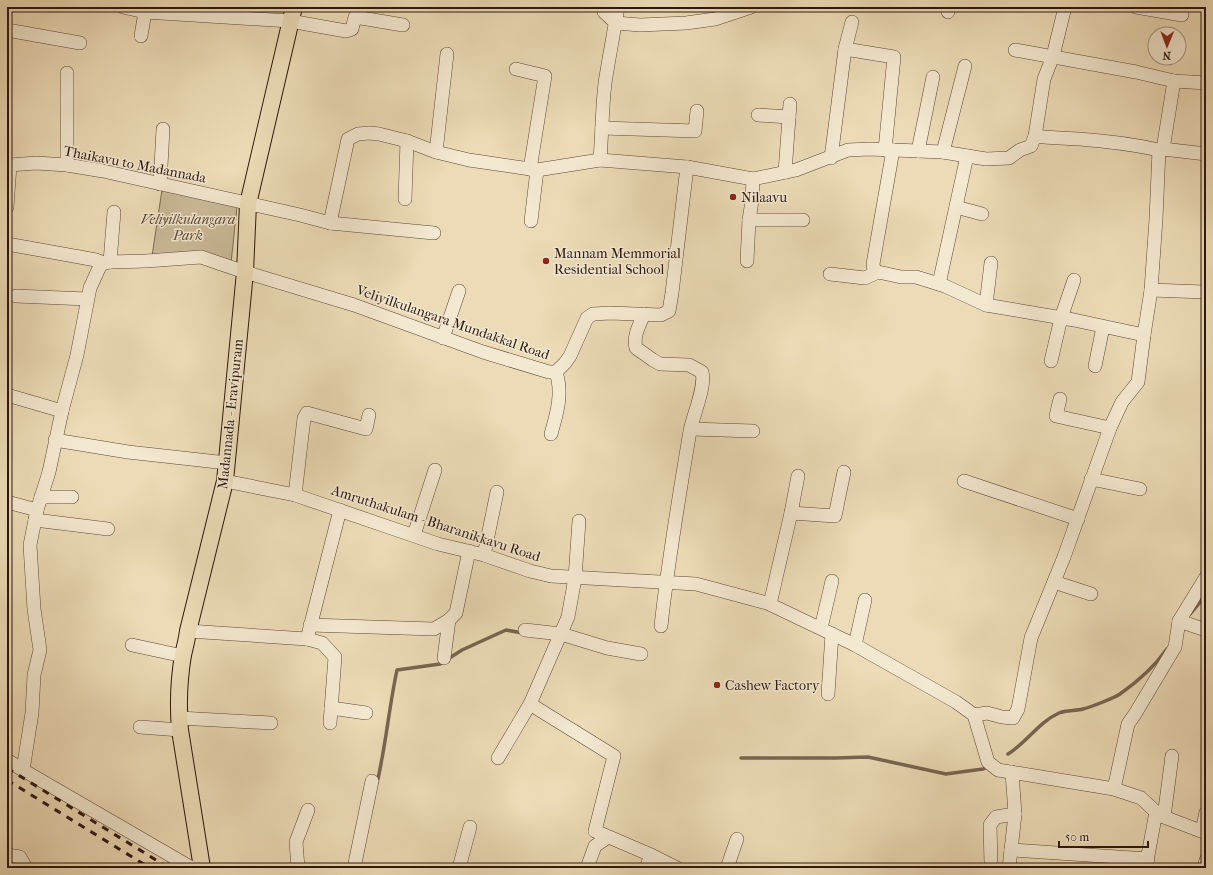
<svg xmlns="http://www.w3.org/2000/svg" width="1213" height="875" font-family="'IM FELL French Canon',serif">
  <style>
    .green { fill: #cbba99; stroke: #7c6854 }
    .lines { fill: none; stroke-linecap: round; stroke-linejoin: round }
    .stream { stroke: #786451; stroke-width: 3.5 }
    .minor-casing { stroke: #5c4738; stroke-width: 14 }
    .major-casing { stroke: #2c160e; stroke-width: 18 }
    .minor { stroke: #f3e8d0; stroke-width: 13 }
    .major { stroke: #ecdbb6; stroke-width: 16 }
    .rail { stroke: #2c160e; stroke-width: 3; stroke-dasharray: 7 7; stroke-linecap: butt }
    .poi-dot { fill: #8f2418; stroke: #f3e8d0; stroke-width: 1.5 }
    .labels { text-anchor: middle; stroke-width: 3; stroke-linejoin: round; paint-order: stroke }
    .street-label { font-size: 14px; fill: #2c160e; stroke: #f3e8d0 }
    .poi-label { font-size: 14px; fill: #2c160e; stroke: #f3e8d0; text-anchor: start }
    .park-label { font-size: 14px; font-style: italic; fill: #5c4738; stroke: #f3e8d0 }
  </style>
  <rect width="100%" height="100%" fill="#ecdbb6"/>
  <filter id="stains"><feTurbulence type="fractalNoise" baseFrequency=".005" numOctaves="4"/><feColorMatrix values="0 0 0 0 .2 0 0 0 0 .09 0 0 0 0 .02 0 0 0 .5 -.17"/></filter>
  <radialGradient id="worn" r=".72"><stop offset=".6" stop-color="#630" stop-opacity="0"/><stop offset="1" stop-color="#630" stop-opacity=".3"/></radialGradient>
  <polygon class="green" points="162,190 237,207 231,263 152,256"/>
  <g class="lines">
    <g class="stream">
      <polyline points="1190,614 1206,595"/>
      <path d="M1008 754C1026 743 1039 722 1059 713 1066 710 1076 711 1083 709 1091 707 1114 698 1120 694 1137 682 1155 666 1167 649"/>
      <polyline points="741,758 835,758 868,757 946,774 983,769 985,768"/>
      <path d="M377 783C386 745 389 707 397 670L440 664 462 650 506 630 523 633"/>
    </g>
    <defs>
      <g id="minor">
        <polyline points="123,7 145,12 290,21 346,31 352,29 355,17 403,25"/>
        <polyline points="604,7 604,12 616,23 640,25 686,23 715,19 751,7"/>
        <polyline points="1136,7 1182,15"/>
        <polyline points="948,12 949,7"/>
        <polyline points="7,30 80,43"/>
        <polyline points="141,36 145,12"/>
        <polyline points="845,49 894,57 885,150"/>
        <polyline points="1015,50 1136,72 1174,81 1206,83"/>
        <polyline points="516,69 545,76 530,169"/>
        <polyline points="67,73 67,165"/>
        <polyline points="758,115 789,117"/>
        <polyline points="602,128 695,131 697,111"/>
        <polyline points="1035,136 1044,79 1053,56 1065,7"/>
        <polyline points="1163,149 1174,81"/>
        <polyline points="893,150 873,264 874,270 878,272 901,277 916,277 929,281 945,286 986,305 1074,320 1144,335"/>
        <polyline points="918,151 933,77"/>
        <polyline points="436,152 447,54"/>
        <polyline points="943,152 965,66"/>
        <polyline points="831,158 845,49 852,22"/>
        <path d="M600 160C602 134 602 109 605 83 609 57 614 32 618 7"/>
        <polyline points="785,172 790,104"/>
        <polyline points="160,184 163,129"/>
        <polyline points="405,199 407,141"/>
        <path d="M7 207 10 165 36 163 67 165 103 171 300 215 330 223 348 139 358 134 369 133 379 134 407 141 436 152 469 160 537 170 600 160 687 167 753 179 796 170 848 150 869 149 943 152 986 159 1009 158 1020 150 1031 146 1035 136C1050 138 1064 138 1079 139 1106 141 1132 144 1159 150L1163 149 1206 154"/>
        <polyline points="956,207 982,214"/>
        <polyline points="749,220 803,220"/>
        <polyline points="531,221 537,170"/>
        <polyline points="330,223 434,233"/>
        <polyline points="7,244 96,260 104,263"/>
        <polyline points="747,261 749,220 752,201 753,179"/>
        <polyline points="110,262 114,212"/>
        <polyline points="830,274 865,278 878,272"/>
        <polyline points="939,284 967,156"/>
        <polyline points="1151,290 1204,292 1206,293"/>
        <polyline points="16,296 87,299"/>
        <polyline points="986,305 991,263"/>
        <path d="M644 314C639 326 633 336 636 348L653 360 660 364 689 365 702 372C706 387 693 415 690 431 679 496 668 561 661 626"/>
        <polyline points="443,338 459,291"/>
        <polyline points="1051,361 1061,318 1074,280"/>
        <polyline points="1095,366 1103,327"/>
        <polyline points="7,395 62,411 49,472 37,510 30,545 34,609 40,650 34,675 32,713 23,770"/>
        <polyline points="1060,399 1056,416 1110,428"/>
        <polyline points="62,411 77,355 90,288 100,266 104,263 110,262 146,261 201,257 245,272 354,305 483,352 549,372 556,372 565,363 570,356 587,318 593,314 610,313 661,315 669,311 672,293 687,167"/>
        <polyline points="691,429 753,431"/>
        <path d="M551 434C557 413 563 393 556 372"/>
        <polyline points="55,440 128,452 227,463"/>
        <polyline points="1091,479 1140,489"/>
        <polyline points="225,481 295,495 438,544 484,555 530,571 551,576 696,584 767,603 855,645 956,702 974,715 988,762 998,770 1114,789 1141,798 1156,812 1164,817 1206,833"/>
        <polyline points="964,481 1078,519"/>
        <polyline points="295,495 304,418 307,413 366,429 369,415"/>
        <polyline points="41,497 72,497"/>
        <polyline points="7,502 37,510"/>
        <polyline points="791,513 798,476"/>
        <polyline points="35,520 108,529"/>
        <polyline points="579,521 575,578 568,617 530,704 614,756 595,831 651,855"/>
        <polyline points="414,535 435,470"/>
        <polyline points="484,555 497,492"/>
        <polyline points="1054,582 1091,594"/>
        <polyline points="770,604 791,513 835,516 844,472"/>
        <polyline points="1179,621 1206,630"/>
        <polyline points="310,625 434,629 449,620 456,613 469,551"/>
        <polyline points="821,628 832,581"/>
        <polyline points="525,630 561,634 607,648 641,654"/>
        <polyline points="188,631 307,639 340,510"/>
        <polyline points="307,639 322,643 335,657 330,723"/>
        <polyline points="132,645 183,656"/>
        <polyline points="855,645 865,600"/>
        <polyline points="444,658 449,620"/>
        <polyline points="828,694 832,634"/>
        <polyline points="331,708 366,713"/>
        <polyline points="974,715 987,713 1002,717 1013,718 1018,709 1031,638 1064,557 1110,428 1122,402 1138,382 1144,335 1151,290 1156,219 1159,150"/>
        <polyline points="179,718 271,723"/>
        <polyline points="140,727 180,730"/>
        <polyline points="498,758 530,704"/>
        <polyline points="7,760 23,770 192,868"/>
        <polyline points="1114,789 1128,724 1135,714 1175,647 1179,621 1206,577"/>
        <polyline points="1164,817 1172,756"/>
        <polyline points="1202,831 1206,812"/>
        <polyline points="1011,850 1148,859"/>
        <polyline points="7,855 20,857 26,868"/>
        <polyline points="991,863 990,825 996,817 1015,814"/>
        <polyline points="1146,866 1156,812"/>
        <polyline points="298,868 296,842 308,810"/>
        <polyline points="354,868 372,781"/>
        <polyline points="459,868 470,827"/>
        <polyline points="587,868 595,846 608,837"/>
        <polyline points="646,868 651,855 677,868"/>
        <polyline points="727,868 737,839"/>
        <polyline points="1009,868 1015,814 1012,772"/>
        <polyline points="1204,868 1206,860"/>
      </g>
      <path id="major" d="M202 868 180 730C178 706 179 679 183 655 185 647 187 639 188 631L225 481 245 272 248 204 294 7"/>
    </defs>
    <use href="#minor" class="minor-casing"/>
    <use href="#major" class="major-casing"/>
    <use href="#minor" class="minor"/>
    <use href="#major" class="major"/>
    <g class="rail">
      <polyline points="7,768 169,868"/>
      <polyline points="7,780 150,868"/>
    </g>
  </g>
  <g class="poi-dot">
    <circle cx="733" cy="197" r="4"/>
    <circle cx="546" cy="261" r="4"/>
    <circle cx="717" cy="685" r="4"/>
  </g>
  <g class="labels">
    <g class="street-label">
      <text transform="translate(135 164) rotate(11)" y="5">Thaikavu to Madannada</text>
      <text transform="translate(453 322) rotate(19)" y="5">Veliyilkulangara Mundakkal Road</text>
      <text transform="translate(230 414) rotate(-84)" y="5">Madannada - Eravipuram</text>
      <text transform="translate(436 523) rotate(18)" y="5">Amruthakulam - Bharanikkavu Road</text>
    </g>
    <g class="poi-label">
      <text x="741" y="202">Nilaavu</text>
      <text x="554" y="258">Mannam Memmorial<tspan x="554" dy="16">Residential School</tspan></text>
      <text x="725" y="690">Cashew Factory</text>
    </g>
    <g class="park-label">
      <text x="188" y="224">Veliyilkulangara<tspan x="188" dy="16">Park</tspan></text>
    </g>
  </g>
  <rect width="1213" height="875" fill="none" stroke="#ecdbb6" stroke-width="24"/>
  <rect x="8" y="8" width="1197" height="859" fill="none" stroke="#2c160e" stroke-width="2"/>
  <rect x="12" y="12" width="1189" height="851" fill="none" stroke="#2c160e"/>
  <g transform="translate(1167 46) rotate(181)"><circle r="19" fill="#f3e8d0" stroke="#a39482"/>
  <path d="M0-3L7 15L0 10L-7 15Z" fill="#8f2418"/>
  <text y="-6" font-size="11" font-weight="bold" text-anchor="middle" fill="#2c160e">N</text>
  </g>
  <path d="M1059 841v6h89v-6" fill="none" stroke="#2c160e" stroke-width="2"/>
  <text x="1065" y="841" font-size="12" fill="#2c160e" stroke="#f3e8d0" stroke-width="3" paint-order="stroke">50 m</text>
  <rect width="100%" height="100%" filter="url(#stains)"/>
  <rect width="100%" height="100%" fill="url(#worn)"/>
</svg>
